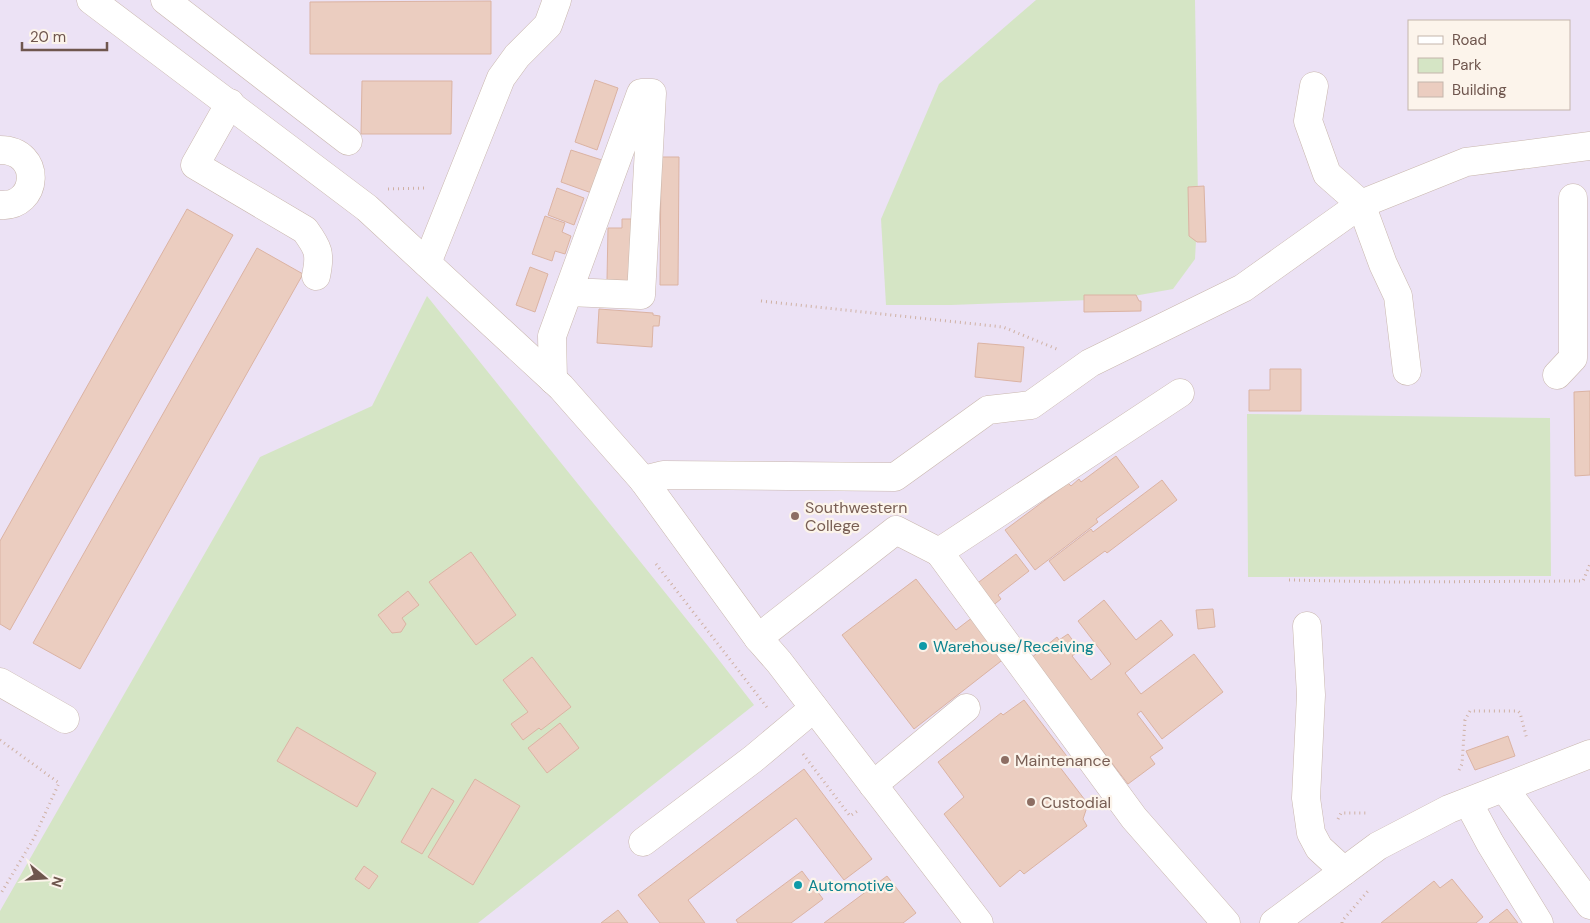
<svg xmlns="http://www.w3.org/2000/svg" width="1590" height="923" font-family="'DM Sans',sans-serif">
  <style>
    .education { fill: #ece2f5; fill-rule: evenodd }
    .green { fill: #d5e5c5 }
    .building { fill: #ebcdc0; stroke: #dbb3a3 }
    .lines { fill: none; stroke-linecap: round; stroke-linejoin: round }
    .minor-casing { stroke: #c9b7ad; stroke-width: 29 }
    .path { stroke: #cfb1a4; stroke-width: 3; stroke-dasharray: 1 4; stroke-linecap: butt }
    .minor { stroke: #fff; stroke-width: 28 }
    .education-dot { fill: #8d6e63; stroke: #fcf4eb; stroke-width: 2 }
    .culture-dot { fill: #0f9aa8; stroke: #fcf4eb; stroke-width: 2 }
    .labels { text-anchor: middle; stroke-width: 4.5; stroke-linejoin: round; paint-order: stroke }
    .education-label { font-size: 16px; fill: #785e54; stroke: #fcf4eb; text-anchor: start }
    .culture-label { font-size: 16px; fill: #0d838f; stroke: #fcf4eb; text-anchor: start }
  </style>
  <rect width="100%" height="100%" fill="#f9efe5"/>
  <path class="education" d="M0 0H1590V923H0ZM1409 21H1569V109H1409Z"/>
  <g class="green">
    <polygon points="1036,0 1195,0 1198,202 1195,259 1173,289 1117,299 951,305 886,305 881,219 939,84"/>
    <polygon points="427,296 708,646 754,705 478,923 0,923 0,911 260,457 372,406"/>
    <polygon points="1247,414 1550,418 1551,576 1248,577"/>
  </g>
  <g class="building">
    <polygon points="491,1 491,54 310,54 310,2"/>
    <polygon points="595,80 618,88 597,150 575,142"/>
    <polygon points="362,81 452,81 451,134 361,134"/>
    <polygon points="571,150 611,163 600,196 561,182"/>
    <polygon points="661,157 679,157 678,285 660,285"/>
    <polygon points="1204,186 1206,242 1197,242 1189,236 1188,187"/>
    <polygon points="557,188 584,198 574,225 548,215"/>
    <polygon points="187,209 233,235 10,630 0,624 0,541"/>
    <polygon points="545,216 565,223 562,232 571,236 565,254 555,251 552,261 532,254"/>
    <polygon points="622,219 635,219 634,281 607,280 608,228 622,228"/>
    <polygon points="257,248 303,274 80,669 33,643"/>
    <polygon points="530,267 548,274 535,312 516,305"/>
    <polygon points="1084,295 1136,295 1139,301 1141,301 1141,311 1084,312"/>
    <polygon points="599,309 653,313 653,315 660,316 659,326 653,326 652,347 597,343"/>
    <polygon points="978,343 1024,347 1021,382 975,377"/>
    <polygon points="1270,369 1301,369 1301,411 1249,411 1249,390 1270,390"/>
    <polygon points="1590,391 1590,475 1575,476 1574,392"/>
    <polygon points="1116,456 1139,487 1096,519 1098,522 1035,570 1005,530 1068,483 1071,486 1079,479 1081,482"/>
    <polygon points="1162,480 1177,500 1107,553 1105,551 1064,581 1049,561 1091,529 1093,532"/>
    <polygon points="471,552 516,615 476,645 429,582"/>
    <polygon points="1016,554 1029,571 998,595 1001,599 991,607 975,585"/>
    <polygon points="916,579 956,630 973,617 1005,658 914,729 842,635"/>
    <polygon points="408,591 419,605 402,618 406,624 401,632 392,633 378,615"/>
    <polygon points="1104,600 1136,640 1161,620 1173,635 1125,673 1141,694 1194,654 1223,692 1162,739 1141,711 1137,714 1163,748 1150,757 1155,764 1128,784 1031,658 1057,637 1059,640 1068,634 1080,650 1072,656 1091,680 1111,664 1078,621"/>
    <polygon points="1213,609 1215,627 1198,629 1196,610"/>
    <polygon points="532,657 571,707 541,730 539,728 523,740 511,724 528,712 503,680"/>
    <polygon points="1024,700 1069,759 1059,766 1088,804 1083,819 1087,826 1024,874 1020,870 1000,887 944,814 964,797 938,762 1001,713 1003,715"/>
    <polygon points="560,723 579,748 547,773 528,748"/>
    <polygon points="297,727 376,773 357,807 277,761"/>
    <polygon points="1508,736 1515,756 1475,770 1466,751"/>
    <polygon points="804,769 872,859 844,880 796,818 688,900 705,923 660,923 638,895"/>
    <polygon points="475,779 520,806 473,885 428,857"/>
    <polygon points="432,788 454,801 422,854 401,842"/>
    <polygon points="364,866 378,876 369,889 355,879"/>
    <polygon points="802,871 823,899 791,923 738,923 736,920"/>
    <polygon points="887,876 916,913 903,923 824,923"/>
    <polygon points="1452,879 1483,917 1476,923 1381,923 1434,881 1440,888"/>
    <polygon points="1507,909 1518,923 1489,923"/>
    <polygon points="618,910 628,923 601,923"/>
  </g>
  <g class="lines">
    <defs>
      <g id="minor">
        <polyline points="91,0 367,208 561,387 643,480 758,638 779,662 979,923"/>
        <polyline points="165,0 348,141"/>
        <polyline points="1314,86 1308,121 1327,174 1361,204 1383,264 1398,296 1407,371"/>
        <path d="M230 103 195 165 305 230C318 248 321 253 316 276"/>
        <path d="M0 150C43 150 39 208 0 205"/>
        <polyline points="427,263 501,78 517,56 548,25 557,0"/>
        <polyline points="1557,375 1573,358 1573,198"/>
        <polyline points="553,380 552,336 641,93 652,93 641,295 568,292"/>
        <polyline points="643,480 663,475 895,477 988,410 1031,405 1090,363 1243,288 1361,204 1466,162 1590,146"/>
        <polyline points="939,552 1134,818 1226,923"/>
        <polyline points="1307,626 1311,695 1306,798 1311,833 1319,848 1344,871"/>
        <polyline points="758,638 896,530 939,552 1180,393"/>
        <polyline points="0,682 65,719"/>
        <polyline points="873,785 966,708"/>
        <polyline points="1504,788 1590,905"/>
        <polyline points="1468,802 1490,843 1539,923"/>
        <polyline points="643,842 753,759 814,708"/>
        <polyline points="1274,923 1378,846 1449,809 1590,754"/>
      </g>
    </defs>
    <use href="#minor" class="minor-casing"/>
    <g class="path">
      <polyline points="388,189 426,188"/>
      <polyline points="761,301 1003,327 1059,350"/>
      <polyline points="656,564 769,710"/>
      <polyline points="1289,580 1386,582 1583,581 1590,564"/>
      <polyline points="0,740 59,783 34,838 0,895"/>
      <polyline points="803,754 850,816 859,810"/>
      <polyline points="1459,770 1462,764 1465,720 1470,711 1518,711 1520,713 1527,739"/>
      <polyline points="1338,819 1341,813 1369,813"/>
      <polyline points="1342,923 1342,921 1368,891"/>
    </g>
    <use href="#minor" class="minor"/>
  </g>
  <g class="education-dot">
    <circle cx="795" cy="516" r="5"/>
    <circle cx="1005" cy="760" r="5"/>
    <circle cx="1031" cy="802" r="5"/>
  </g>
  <g class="culture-dot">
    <circle cx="923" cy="646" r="5"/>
    <circle cx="798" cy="885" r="5"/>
  </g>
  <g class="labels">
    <g class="education-label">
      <text x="805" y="513">Southwestern<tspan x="805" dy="18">College</tspan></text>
      <text x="1015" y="766">Maintenance</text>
      <text x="1041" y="808">Custodial</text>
    </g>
    <g class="culture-label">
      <text x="933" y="652">Warehouse/Receiving</text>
      <text x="808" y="891">Automotive</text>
    </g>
  </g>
  <rect x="1408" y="20" width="162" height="90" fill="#fcf4eb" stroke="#c4b5ac"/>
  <rect x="1418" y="36" width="25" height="8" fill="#ffffff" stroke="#c4b5ac"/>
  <text x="1452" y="45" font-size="15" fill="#6f564e">Road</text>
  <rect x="1418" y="58" width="25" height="15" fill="#d5e5c5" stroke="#c4b5ac"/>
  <text x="1452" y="70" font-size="15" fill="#6f564e">Park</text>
  <rect x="1418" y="82" width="25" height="15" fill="#ebcdc0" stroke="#c4b5ac"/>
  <text x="1452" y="95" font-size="15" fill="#6f564e">Building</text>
  <g transform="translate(45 878) rotate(108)" stroke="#fcf4eb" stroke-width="4" paint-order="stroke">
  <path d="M0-4L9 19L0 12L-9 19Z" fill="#6f564e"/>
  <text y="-8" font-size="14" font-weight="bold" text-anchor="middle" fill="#6f564e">N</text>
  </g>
  <path d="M22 42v8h85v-8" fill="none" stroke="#6f564e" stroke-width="2.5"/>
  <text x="30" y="42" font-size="15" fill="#6f564e" stroke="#fcf4eb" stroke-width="4" paint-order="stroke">20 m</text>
</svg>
